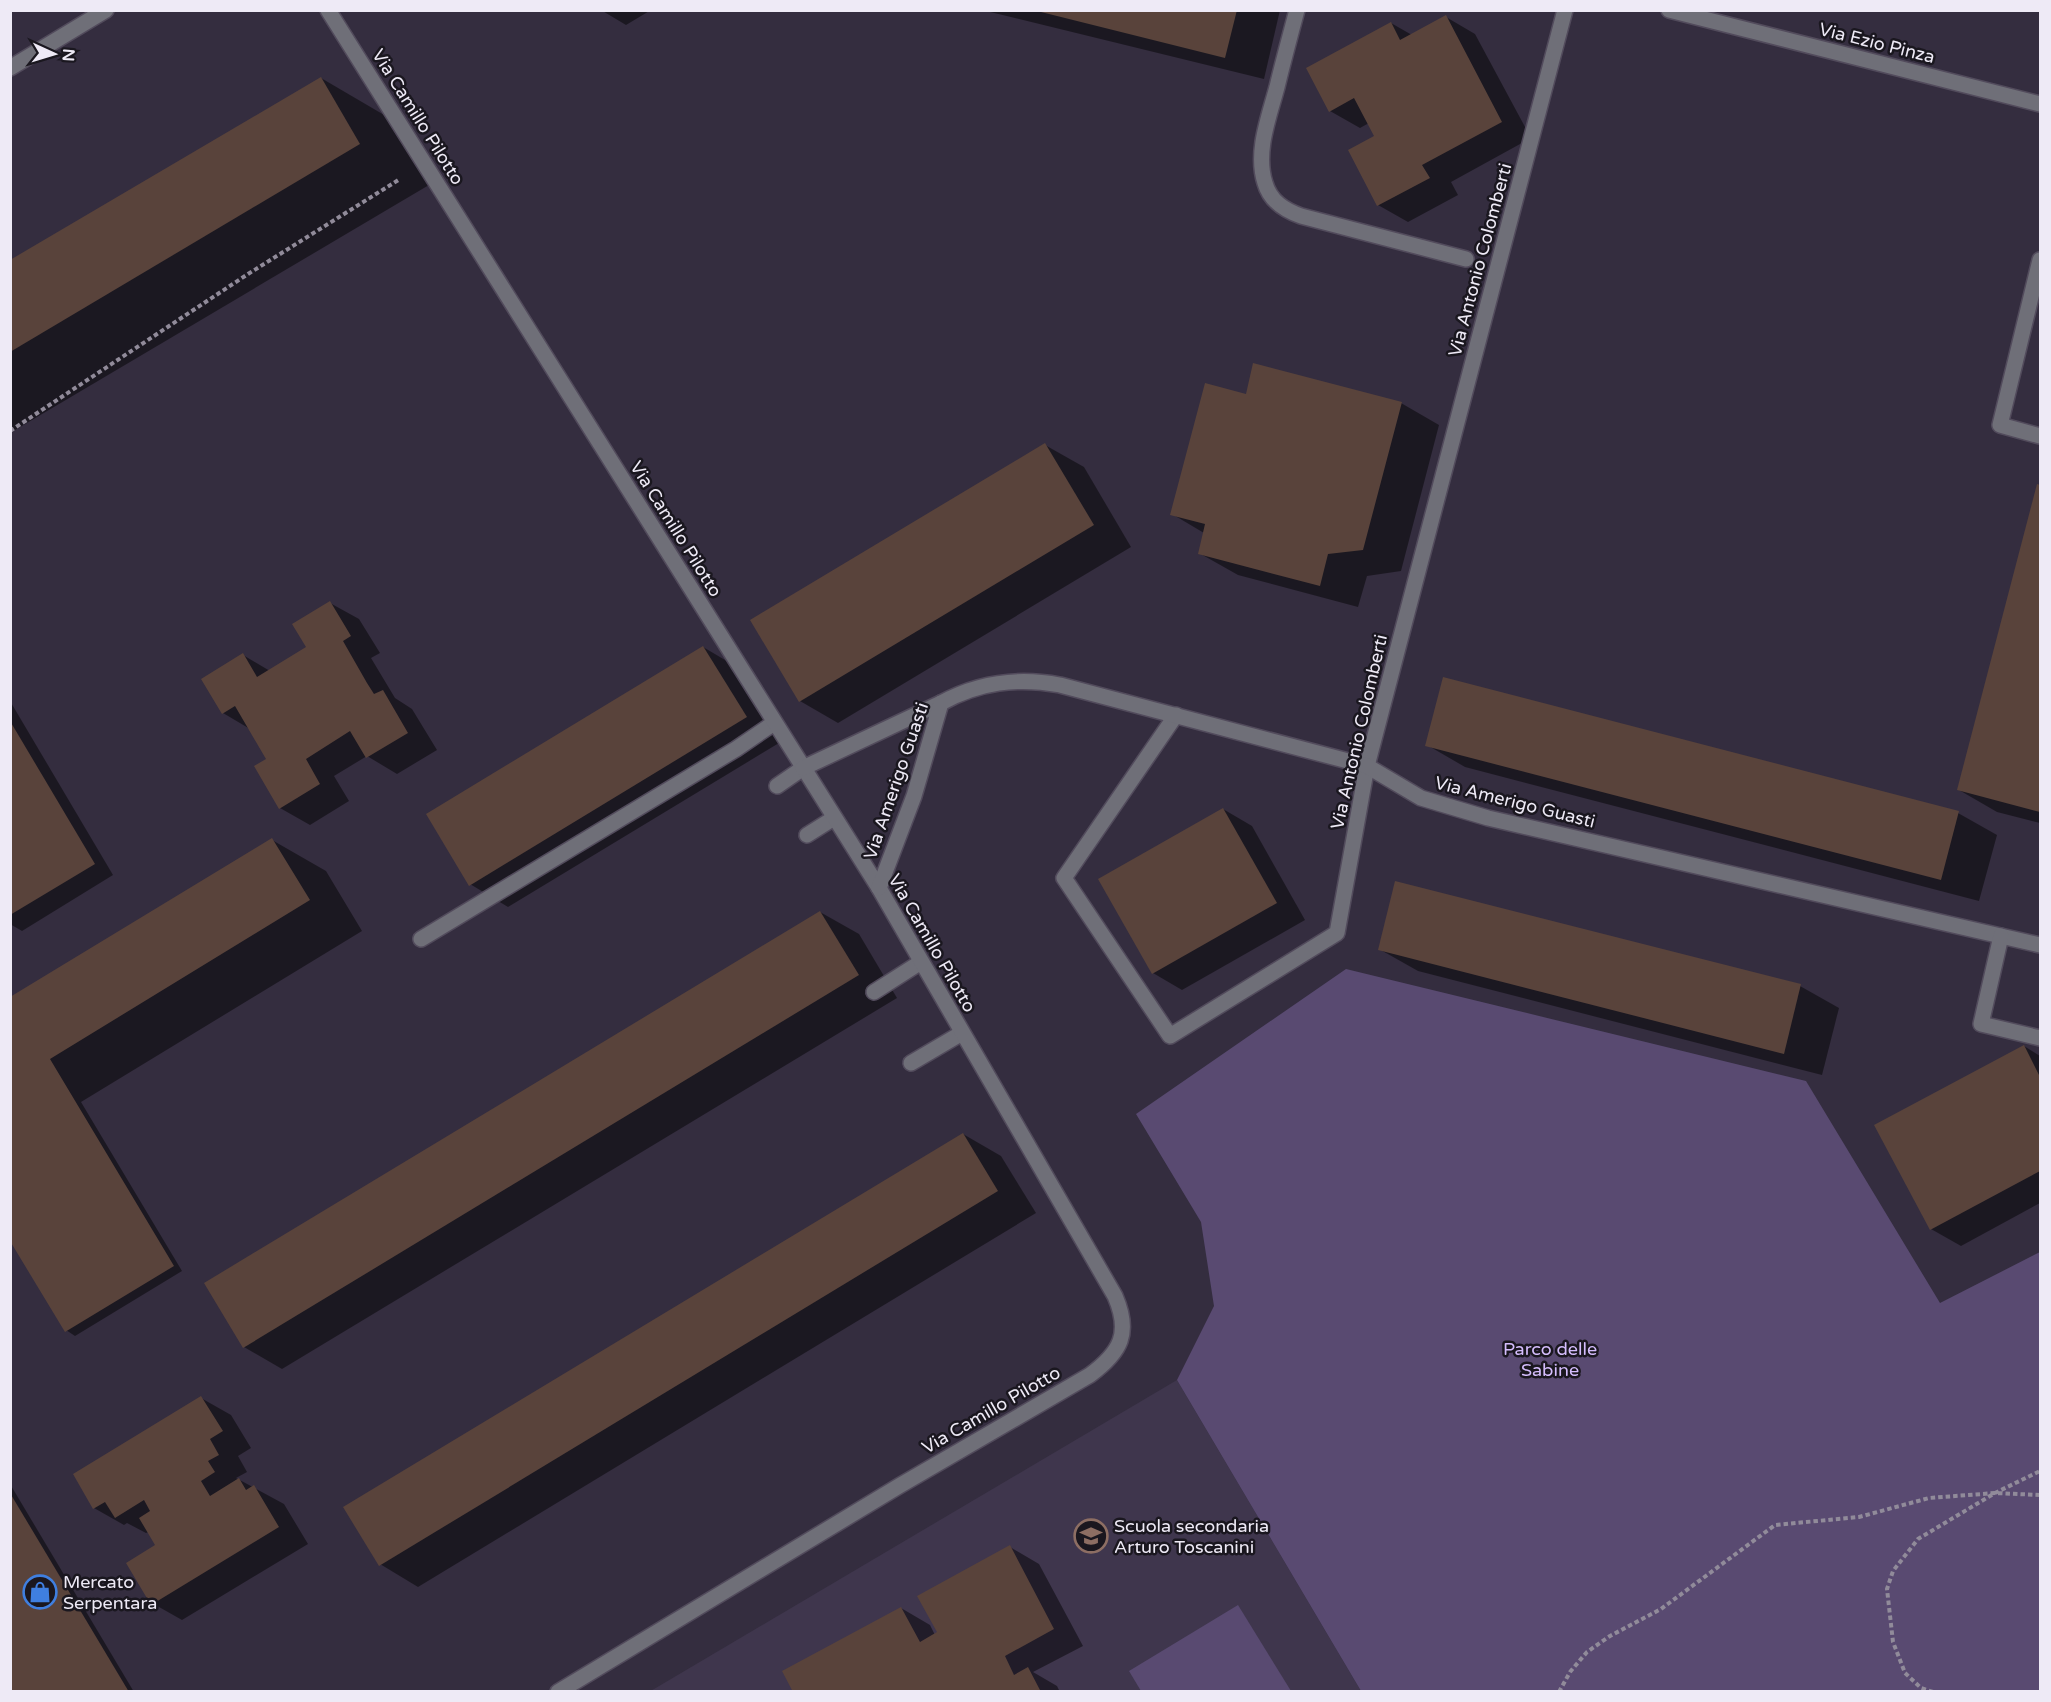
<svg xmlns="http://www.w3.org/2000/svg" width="2051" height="1702" font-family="'Varela Round',sans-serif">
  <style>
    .built { fill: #3f364d }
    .park { fill: #594a71 }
    .shadow { fill: #0007 }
    .building { fill: #59433b }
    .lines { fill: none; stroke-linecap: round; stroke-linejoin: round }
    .service-casing { stroke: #524b5c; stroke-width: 18 }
    .minor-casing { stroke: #524b5c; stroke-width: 18 }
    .tertiary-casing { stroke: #524b5c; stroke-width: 18 }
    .path { stroke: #918b9a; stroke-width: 4; stroke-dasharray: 4.5 3; stroke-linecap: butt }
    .service { stroke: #6f6f78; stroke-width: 15 }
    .minor { stroke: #6f6f78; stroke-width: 15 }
    .tertiary { stroke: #6f6f78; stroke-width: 15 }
    .labels { text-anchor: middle; stroke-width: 5; stroke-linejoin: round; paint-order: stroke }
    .street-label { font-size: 18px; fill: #eeeaf6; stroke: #1a171f }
    .park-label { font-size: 18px; fill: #d5bdfd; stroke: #1a171f }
    .poi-label { font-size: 18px; fill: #eeeaf6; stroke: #1a171f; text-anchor: start }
  </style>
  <rect width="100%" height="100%" fill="#342d3f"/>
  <polygon class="built" points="1177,1380 1361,1691 649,1692"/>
  <g class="park">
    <polygon points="1346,969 1806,1081 1940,1303 2040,1252 2040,1691 1361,1691 1177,1380 1214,1306 1201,1222 1136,1114"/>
    <polygon points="1238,1605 1291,1691 1141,1691 1129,1671"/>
  </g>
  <g class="shadow">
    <polygon points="601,10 651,10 626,25"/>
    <polygon points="982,10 1280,10 1264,79"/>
    <polygon points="1446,17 1475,34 1531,138 1451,182 1458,195 1408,222 1378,205 1376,137 1369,123 1360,128 1330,111 1391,23 1412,35"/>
    <polygon points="321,78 391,119 429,185 10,433 10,262"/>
    <polygon points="1247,396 1401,403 1439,425 1401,571 1367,576 1358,607 1238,575 1199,553 1204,533 1172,514"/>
    <polygon points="1045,445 1084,467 1131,547 838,723 800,701"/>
    <polygon points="2038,486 2040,486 2040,823 1997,812 1959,790"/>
    <polygon points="330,603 359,619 380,653 371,658 395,698 412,709 437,750 397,774 367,756 334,776 349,801 310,825 280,808 268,759 250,729 223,713 243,655 270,671 308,648"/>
    <polygon points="703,647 742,670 784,740 508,907 470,884"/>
    <polygon points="10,701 113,875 22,931 10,924"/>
    <polygon points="1427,745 1958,813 1997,835 1979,901 1465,767"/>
    <polygon points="1223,809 1252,826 1305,920 1182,990 1153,973"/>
    <polygon points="272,840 326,871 362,931 81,1102 182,1271 75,1336 66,1330 10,998"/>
    <polygon points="820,912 859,934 897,998 282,1369 244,1347"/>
    <polygon points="1379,949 1800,986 1839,1008 1822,1075 1418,971"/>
    <polygon points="2024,1046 2040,1056 2040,1203 1961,1246 1931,1229"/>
    <polygon points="963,1134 1001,1156 1036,1213 418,1587 380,1564"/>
    <polygon points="201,1398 231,1415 251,1448 238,1456 247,1472 236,1478 284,1504 308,1544 182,1620 152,1603 157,1545 149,1532 146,1533 127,1523 124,1525 94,1508"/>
    <polygon points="10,1484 134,1692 10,1692"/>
    <polygon points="1010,1547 1039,1564 1083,1646 1033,1672 1057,1686 1060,1692 795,1692 901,1608 930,1625 935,1635"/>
  </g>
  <g class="building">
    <polygon points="1033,10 1237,10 1225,58"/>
    <polygon points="1446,15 1502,122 1422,165 1430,178 1377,206 1348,150 1374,136 1354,98 1329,112 1306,68 1391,22 1400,40"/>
    <polygon points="321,77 360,144 10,352 10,260"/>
    <polygon points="1253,363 1402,402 1363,550 1328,554 1320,586 1198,554 1205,524 1170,515 1205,383 1246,394"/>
    <polygon points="1045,443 1094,525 799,702 750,620"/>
    <polygon points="2037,484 2040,485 2040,812 1957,790"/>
    <polygon points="330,601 351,636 343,641 367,683 374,694 383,690 408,733 366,758 350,731 306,759 320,784 279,809 254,766 266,759 235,706 222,714 201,679 243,653 257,677 306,647 292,624"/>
    <polygon points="703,646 747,717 469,886 426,814"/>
    <polygon points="1443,677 1959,811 1941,880 1425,746"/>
    <polygon points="10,721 95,864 10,915"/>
    <polygon points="1223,808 1277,903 1152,974 1098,879"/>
    <polygon points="272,838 310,900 50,1059 174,1266 65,1332 10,1241 10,997"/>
    <polygon points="1395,881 1801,984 1784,1054 1378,950"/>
    <polygon points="820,911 859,975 243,1348 204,1283"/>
    <polygon points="2024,1045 2040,1077 2040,1171 1930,1230 1874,1125"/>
    <polygon points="963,1133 998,1191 379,1566 343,1507"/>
    <polygon points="201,1396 223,1431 210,1439 219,1455 208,1461 215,1472 201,1481 210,1496 239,1478 246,1490 254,1485 279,1527 151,1605 126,1563 155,1545 139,1518 150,1511 144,1500 115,1518 105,1502 93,1509 73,1474"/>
    <polygon points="10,1493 129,1692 10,1692"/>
    <polygon points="1010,1545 1054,1629 1005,1656 1014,1675 1028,1667 1041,1692 793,1692 782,1671 901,1607 920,1642 937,1632 917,1596"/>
  </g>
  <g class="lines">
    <defs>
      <g id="service">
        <polyline points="777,786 803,768"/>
        <polyline points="807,835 834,818"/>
        <polyline points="421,939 736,749 774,723"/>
        <polyline points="874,992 921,962"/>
        <polyline points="911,1063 962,1033"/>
      </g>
      <g id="minor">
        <path d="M328 10 879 888 1115 1296C1131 1333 1121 1352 1090 1375L899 1486 558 1692"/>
        <path d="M1297 10C1290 36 1283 62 1277 87 1269 117 1255 152 1265 183 1270 201 1284 210 1301 216L1466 259"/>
        <polyline points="1669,10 2040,104"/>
        <polyline points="2040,260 2000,425 2040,436"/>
        <polyline points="1176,715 1064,878 1170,1036 1337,933 1367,766 1565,10"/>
        <polyline points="803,768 941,703"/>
        <path d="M879 888 914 796 941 703C979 682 1017 677 1060 685L1367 766 1421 798 1488 818 2040 945"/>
        <polyline points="2001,936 1981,1024 2040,1038"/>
      </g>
      <polyline id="tertiary" points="10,68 106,10"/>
    </defs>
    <use href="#service" class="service-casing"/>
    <use href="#minor" class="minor-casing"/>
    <use href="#tertiary" class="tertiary-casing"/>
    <g class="path">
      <polyline points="10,431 248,274 400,179"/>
      <polyline points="1559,1692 1570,1672 1587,1652 1610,1636 1661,1609 1775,1525 1859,1517 1929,1498 1995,1493 2040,1495"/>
      <polyline points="1933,1692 1921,1688 1905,1673 1893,1642 1887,1589 1893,1571 1918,1539 1995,1493 2040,1471"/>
    </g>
    <use href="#service" class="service"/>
    <use href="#minor" class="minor"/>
    <use href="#tertiary" class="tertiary"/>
  </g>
  <defs>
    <symbol id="school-ring" viewBox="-11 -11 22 22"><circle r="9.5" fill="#1a171f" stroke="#8d6e63" stroke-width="1.5"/><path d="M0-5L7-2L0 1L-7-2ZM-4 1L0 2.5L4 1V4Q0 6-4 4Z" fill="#8d6e63"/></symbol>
    <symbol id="shop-ring" viewBox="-11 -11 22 22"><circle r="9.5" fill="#1a171f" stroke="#3f7fe0" stroke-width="1.5"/><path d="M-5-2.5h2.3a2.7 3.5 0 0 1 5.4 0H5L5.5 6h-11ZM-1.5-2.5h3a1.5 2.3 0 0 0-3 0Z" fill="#3f7fe0"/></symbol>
  </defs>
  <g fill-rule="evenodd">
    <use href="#school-ring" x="1072" y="1517" width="38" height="38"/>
    <use href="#shop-ring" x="21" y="1573" width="38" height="38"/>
  </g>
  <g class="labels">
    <g class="street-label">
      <text transform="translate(1877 43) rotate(14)" y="6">Via Ezio Pinza</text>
      <text transform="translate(418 117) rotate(58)" y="6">Via Camillo Pilotto</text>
      <text transform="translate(1480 260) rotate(-75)" y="6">Via Antonio Colomberti</text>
      <text transform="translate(676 529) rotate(58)" y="6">Via Camillo Pilotto</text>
      <text transform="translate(1359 732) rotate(-77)" y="6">Via Antonio Colomberti</text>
      <text transform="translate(896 781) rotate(-71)" y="6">Via Amerigo Guasti</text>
      <text transform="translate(1515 802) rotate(14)" y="6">Via Amerigo Guasti</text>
      <text transform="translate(932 943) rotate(60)" y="6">Via Camillo Pilotto</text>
      <text transform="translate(991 1410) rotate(-30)" y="6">Via Camillo Pilotto</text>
    </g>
    <g class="park-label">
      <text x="1550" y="1355">Parco delle<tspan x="1550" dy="21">Sabine</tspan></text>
    </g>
    <g class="poi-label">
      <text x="1114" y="1532">Scuola secondaria<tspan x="1114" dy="21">Arturo Toscanini</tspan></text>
      <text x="63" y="1588">Mercato<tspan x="63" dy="21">Serpentara</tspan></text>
    </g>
  </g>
  <rect width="2051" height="1702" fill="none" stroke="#eeeaf6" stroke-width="24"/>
  <g transform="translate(54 54) rotate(94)" stroke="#1a171f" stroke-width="4.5" paint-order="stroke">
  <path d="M0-4.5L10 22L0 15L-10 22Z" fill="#eeeaf6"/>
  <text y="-9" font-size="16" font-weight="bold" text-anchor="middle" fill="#eeeaf6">N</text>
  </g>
</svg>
